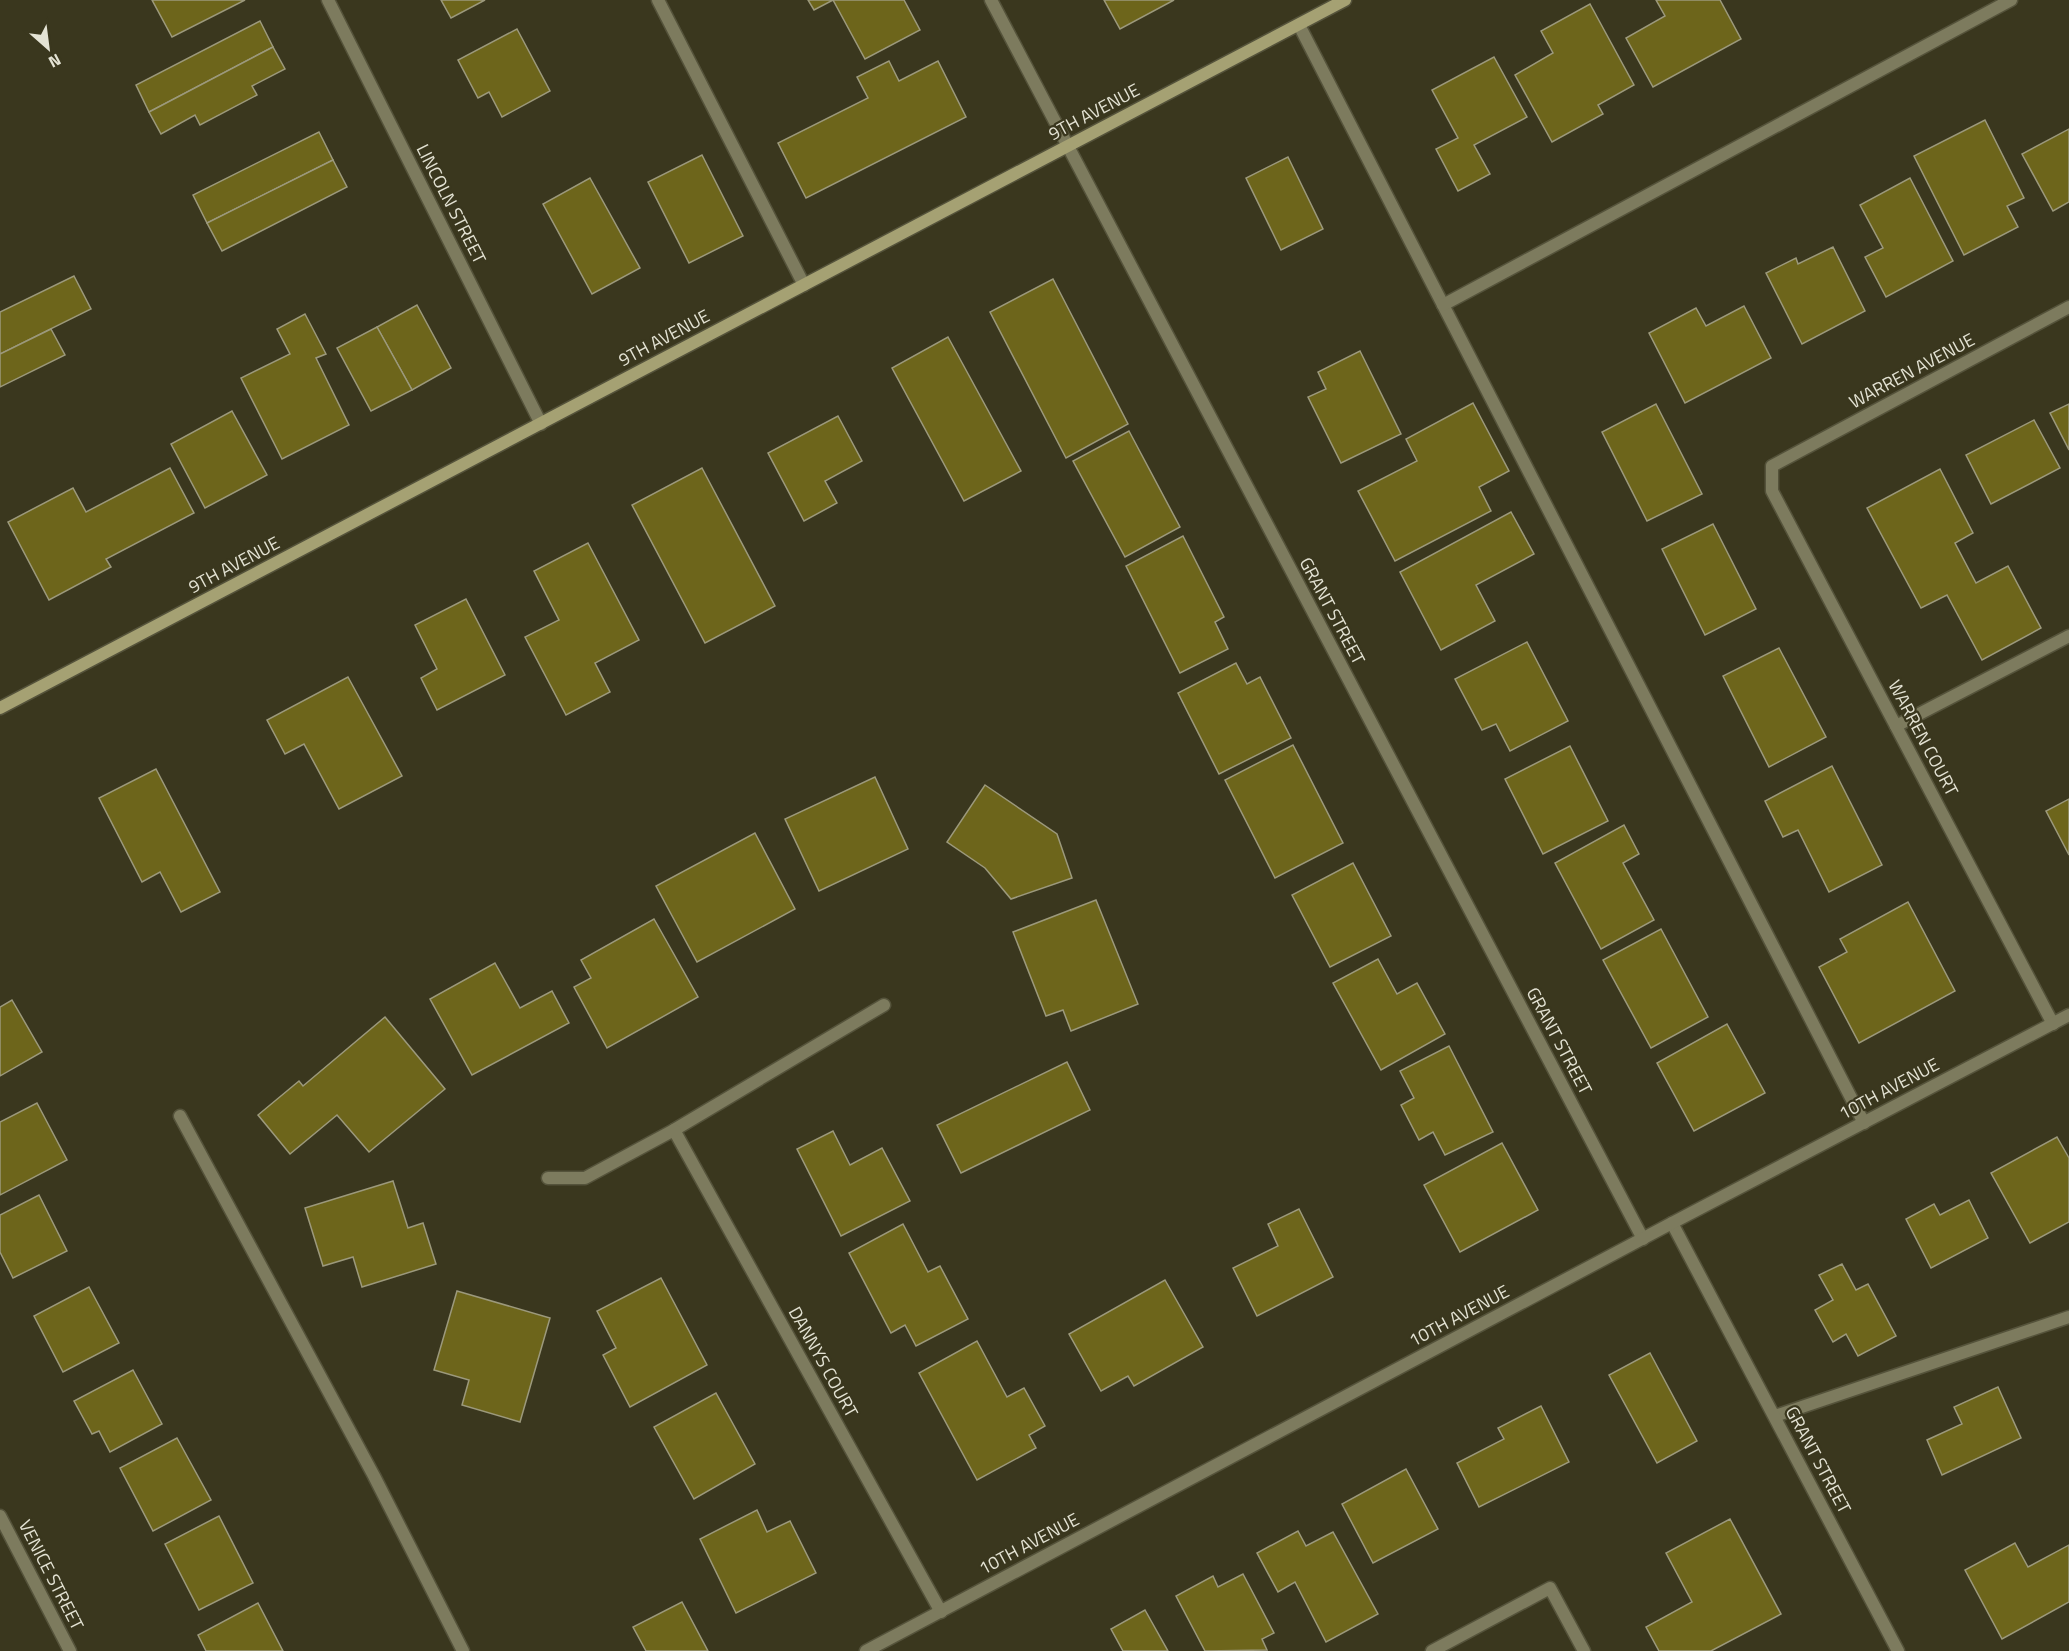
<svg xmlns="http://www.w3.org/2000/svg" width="2069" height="1651" font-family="'Titillium Web',sans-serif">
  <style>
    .building { fill: #6d651b; stroke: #9c997c; stroke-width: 1.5 }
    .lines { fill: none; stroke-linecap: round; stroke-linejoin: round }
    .service-casing { stroke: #55533b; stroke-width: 15 }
    .minor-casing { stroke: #55533b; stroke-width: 15 }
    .secondary-casing { stroke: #55533b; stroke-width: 15 }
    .service { stroke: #7d7b5e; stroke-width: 12 }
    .minor { stroke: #7d7b5e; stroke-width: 12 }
    .secondary { stroke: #a5a173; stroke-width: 12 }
    .labels { text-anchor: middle; stroke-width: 4.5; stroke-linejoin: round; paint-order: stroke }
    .street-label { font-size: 18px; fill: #e4e3d4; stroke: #3a371e }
  </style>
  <rect width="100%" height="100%" fill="#3a371e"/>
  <g class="building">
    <polygon points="152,0 245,0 172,37"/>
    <polygon points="441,0 485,0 451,18"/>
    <polygon points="808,0 904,0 920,30 865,59 833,0 814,10"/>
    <polygon points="1104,0 1174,0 1120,29"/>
    <polygon points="1656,0 1720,0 1741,39 1653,87 1626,38 1665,16"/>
    <polygon points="1590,4 1634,85 1598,105 1603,114 1552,142 1515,75 1553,53 1541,31"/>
    <polygon points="260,21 273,47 149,112 136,85"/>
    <polygon points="517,29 550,91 502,117 489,92 478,98 458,60"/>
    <polygon points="273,47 285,69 252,86 257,95 200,125 195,115 161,134 149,112"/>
    <polygon points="1494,57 1527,117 1474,145 1490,174 1458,191 1436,149 1458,138 1432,90"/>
    <polygon points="889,61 899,81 938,61 966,117 806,198 778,143 868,98 857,77"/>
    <polygon points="1985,120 2024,198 2007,206 2018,227 1964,255 1914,156"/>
    <polygon points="2069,129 2069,202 2053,211 2022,154"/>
    <polygon points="319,132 333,160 207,223 193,195"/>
    <polygon points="702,155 743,236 689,263 648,182"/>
    <polygon points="1288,157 1323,229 1281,250 1246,178"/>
    <polygon points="333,160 347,187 222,251 207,223"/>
    <polygon points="590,178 640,268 592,294 543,204"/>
    <polygon points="1910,178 1953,261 1886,297 1865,257 1883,248 1860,205"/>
    <polygon points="1833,247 1865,311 1802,344 1766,273 1796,258 1798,264"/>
    <polygon points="74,276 91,309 0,354 0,312"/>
    <polygon points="1053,279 1128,424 1066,458 990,312"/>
    <polygon points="417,305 451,368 412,390 377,327"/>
    <polygon points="1744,306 1771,358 1685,403 1649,333 1696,308 1706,326"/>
    <polygon points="305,314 326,354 316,358 349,425 282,459 241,378 290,354 277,329"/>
    <polygon points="377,327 412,390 371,411 337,348"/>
    <polygon points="51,329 65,355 0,387 0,354"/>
    <polygon points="948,337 1021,471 964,501 892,368"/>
    <polygon points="1360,351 1401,434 1341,463 1308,397 1326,389 1318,372"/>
    <polygon points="1473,403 1509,471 1479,487 1491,511 1395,561 1358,491 1417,461 1406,439"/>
    <polygon points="1656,404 1702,494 1647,521 1602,432"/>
    <polygon points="2069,404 2069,450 2050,413"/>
    <polygon points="232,411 267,475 205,508 171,444"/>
    <polygon points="838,416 862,461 825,481 837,503 804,521 768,453"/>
    <polygon points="2034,420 2060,468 1991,504 1966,455"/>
    <polygon points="1129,431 1180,527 1125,557 1073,461"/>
    <polygon points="170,468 194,513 106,559 111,567 49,600 8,522 73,488 86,512"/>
    <polygon points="702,468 775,606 705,643 632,505"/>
    <polygon points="1940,469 1973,533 1955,543 1976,583 2008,566 2041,628 1982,660 1947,595 1921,608 1867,508"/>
    <polygon points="1511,512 1534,554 1476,585 1495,621 1441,650 1400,572"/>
    <polygon points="1713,524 1756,609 1705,635 1662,549"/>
    <polygon points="1183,536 1224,617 1215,622 1228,649 1180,673 1126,566"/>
    <polygon points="588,543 639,640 595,663 610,692 566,715 525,637 559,620 534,571"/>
    <polygon points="466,599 505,675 437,710 421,678 437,669 415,625"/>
    <polygon points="1527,642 1568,721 1510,751 1496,724 1482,730 1455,679"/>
    <polygon points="1779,648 1826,737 1769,767 1723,676"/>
    <polygon points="1236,663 1247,684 1260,677 1291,738 1219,774 1178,693"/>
    <polygon points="348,677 402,776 339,809 304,744 285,754 267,720"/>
    <polygon points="1293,745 1343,843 1275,878 1225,780"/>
    <polygon points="1570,746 1608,821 1543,854 1505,779"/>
    <polygon points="1832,766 1882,865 1829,892 1798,830 1783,837 1765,801"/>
    <polygon points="156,769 220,892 181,912 160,872 142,882 99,798"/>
    <polygon points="875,777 908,849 819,891 785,819"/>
    <polygon points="985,785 1057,834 1072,878 1011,899 985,868 947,842"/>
    <polygon points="2069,799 2069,855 2046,811"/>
    <polygon points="1624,825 1639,854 1623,863 1654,920 1601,949 1555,863"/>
    <polygon points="755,833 795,909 697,962 656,886"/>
    <polygon points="1353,863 1391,936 1330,967 1292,895"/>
    <polygon points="1096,900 1138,1004 1071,1031 1063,1010 1046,1016 1013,932"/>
    <polygon points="1908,902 1955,991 1859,1043 1819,967 1847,952 1840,939"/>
    <polygon points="654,919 698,997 607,1048 574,987 591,978 581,960"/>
    <polygon points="1661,929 1708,1017 1651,1048 1603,960"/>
    <polygon points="1378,959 1397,994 1417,983 1445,1034 1381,1070 1333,983"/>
    <polygon points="495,963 520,1008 552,991 569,1023 472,1075 430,999"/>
    <polygon points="12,1000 42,1052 0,1076 0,1007"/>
    <polygon points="385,1017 445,1089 369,1152 337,1115 290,1154 258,1115 299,1081 303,1086"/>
    <polygon points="1727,1024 1765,1093 1694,1131 1657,1063"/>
    <polygon points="1449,1046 1493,1132 1445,1155 1433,1132 1419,1140 1401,1105 1414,1098 1400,1071"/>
    <polygon points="1067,1062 1090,1110 961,1173 937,1125"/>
    <polygon points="37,1103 67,1160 0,1195 0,1122"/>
    <polygon points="833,1131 850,1165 882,1148 910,1201 841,1236 797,1149"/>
    <polygon points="2057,1137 2069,1158 2069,1222 2030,1243 1991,1173"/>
    <polygon points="1502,1143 1538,1210 1460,1252 1424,1185"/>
    <polygon points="393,1181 408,1228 423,1223 436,1264 362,1287 353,1257 323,1266 305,1208"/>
    <polygon points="39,1195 67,1251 13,1278 0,1252 0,1215"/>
    <polygon points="1969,1200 1988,1238 1931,1268 1906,1219 1934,1204 1940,1215"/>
    <polygon points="1299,1209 1333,1277 1257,1316 1233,1268 1278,1246 1268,1224"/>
    <polygon points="903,1224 928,1272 940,1266 968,1319 916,1346 905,1325 891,1333 849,1253"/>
    <polygon points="1842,1264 1856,1290 1868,1284 1896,1336 1858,1356 1846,1334 1833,1342 1815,1310 1833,1300 1819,1275"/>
    <polygon points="661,1278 707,1365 630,1407 603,1355 616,1348 597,1311"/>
    <polygon points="1165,1280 1203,1347 1134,1386 1128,1376 1101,1391 1069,1334"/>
    <polygon points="89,1287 119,1343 63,1372 34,1316"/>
    <polygon points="457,1291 550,1318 520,1422 462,1405 469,1380 434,1370"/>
    <polygon points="977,1341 1007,1397 1024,1388 1045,1426 1029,1435 1036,1448 977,1480 919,1373"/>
    <polygon points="1650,1353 1697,1441 1657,1463 1609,1375"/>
    <polygon points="133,1370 162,1424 110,1452 99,1431 92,1434 74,1401"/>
    <polygon points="1998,1387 2021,1438 1942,1475 1927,1440 1962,1424 1954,1407"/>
    <polygon points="716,1393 755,1464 694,1499 654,1427"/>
    <polygon points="1541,1406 1569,1462 1479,1507 1457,1463 1504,1439 1498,1428"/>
    <polygon points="177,1438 211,1500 153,1531 120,1468"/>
    <polygon points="1406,1469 1438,1529 1373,1563 1342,1504"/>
    <polygon points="757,1510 767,1532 790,1521 816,1573 736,1613 700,1539"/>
    <polygon points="219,1516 253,1583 199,1610 165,1544"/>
    <polygon points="1730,1519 1781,1614 1711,1651 1659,1651 1646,1627 1692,1602 1666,1553"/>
    <polygon points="1298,1531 1306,1546 1333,1532 1378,1614 1326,1642 1295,1582 1278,1592 1257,1553"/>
    <polygon points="2015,1543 2028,1567 2069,1545 2069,1602 2002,1639 1965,1570"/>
    <polygon points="1243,1574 1274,1633 1262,1639 1267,1650 1205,1651 1176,1596 1213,1576 1218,1587"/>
    <polygon points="682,1602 708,1651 646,1651 633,1627"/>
    <polygon points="258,1603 283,1651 206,1651 198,1635"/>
    <polygon points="1145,1610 1168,1651 1123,1651 1111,1629"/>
  </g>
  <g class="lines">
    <defs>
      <g id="service">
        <polyline points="658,0 804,285"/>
        <polyline points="1299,25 1864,1123"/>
        <polyline points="1443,305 2011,0"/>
        <polyline points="1896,726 2069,636"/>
        <polyline points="180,1116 374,1476 463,1651"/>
        <polyline points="1775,1416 2069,1317"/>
        <polyline points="1432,1651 1550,1588 1584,1651"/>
      </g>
      <g id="minor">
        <polyline points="328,0 541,424"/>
        <polyline points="991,0 1643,1239"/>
        <polyline points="2053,1024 1772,491 1772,466 2069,307"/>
        <polyline points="674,1130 884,1005"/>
        <polyline points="548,1178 585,1178 674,1130 941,1612"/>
        <polyline points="1672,1223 1898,1651"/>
        <polyline points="0,1516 70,1651"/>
        <polyline points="866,1651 1672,1223 2069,1015"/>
      </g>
      <polyline id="secondary" points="0,708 1345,0"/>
    </defs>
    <use href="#service" class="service-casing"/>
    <use href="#minor" class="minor-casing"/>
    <use href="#secondary" class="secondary-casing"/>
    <use href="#service" class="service"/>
    <use href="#minor" class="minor"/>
    <use href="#secondary" class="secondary"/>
  </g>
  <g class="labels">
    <g class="street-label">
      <text transform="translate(1094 112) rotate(-28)" y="6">9TH AVENUE</text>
      <text transform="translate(451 204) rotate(63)" y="6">LINCOLN STREET</text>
      <text transform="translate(664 338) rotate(-28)" y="6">9TH AVENUE</text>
      <text transform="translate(1912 371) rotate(-28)" y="6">WARREN AVENUE</text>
      <text transform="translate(234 565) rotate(-28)" y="6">9TH AVENUE</text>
      <text transform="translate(1332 611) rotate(62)" y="6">GRANT STREET</text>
      <text transform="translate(1923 738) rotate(62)" y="6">WARREN COURT</text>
      <text transform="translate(1559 1041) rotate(62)" y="6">GRANT STREET</text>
      <text transform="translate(1889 1089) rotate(-28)" y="6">10TH AVENUE</text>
      <text transform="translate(1459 1316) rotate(-28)" y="6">10TH AVENUE</text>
      <text transform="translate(823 1362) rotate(61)" y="6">DANNYS COURT</text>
      <text transform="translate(1818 1460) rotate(62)" y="6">GRANT STREET</text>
      <text transform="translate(1029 1544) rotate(-28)" y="6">10TH AVENUE</text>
      <text transform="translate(51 1575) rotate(63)" y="6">VENICE STREET</text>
    </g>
  </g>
  <g transform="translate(48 48) rotate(152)" stroke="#3a371e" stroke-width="4.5" paint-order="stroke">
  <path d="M0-4.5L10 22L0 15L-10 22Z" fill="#e4e3d4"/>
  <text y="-9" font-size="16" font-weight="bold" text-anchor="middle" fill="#e4e3d4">N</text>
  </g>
</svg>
